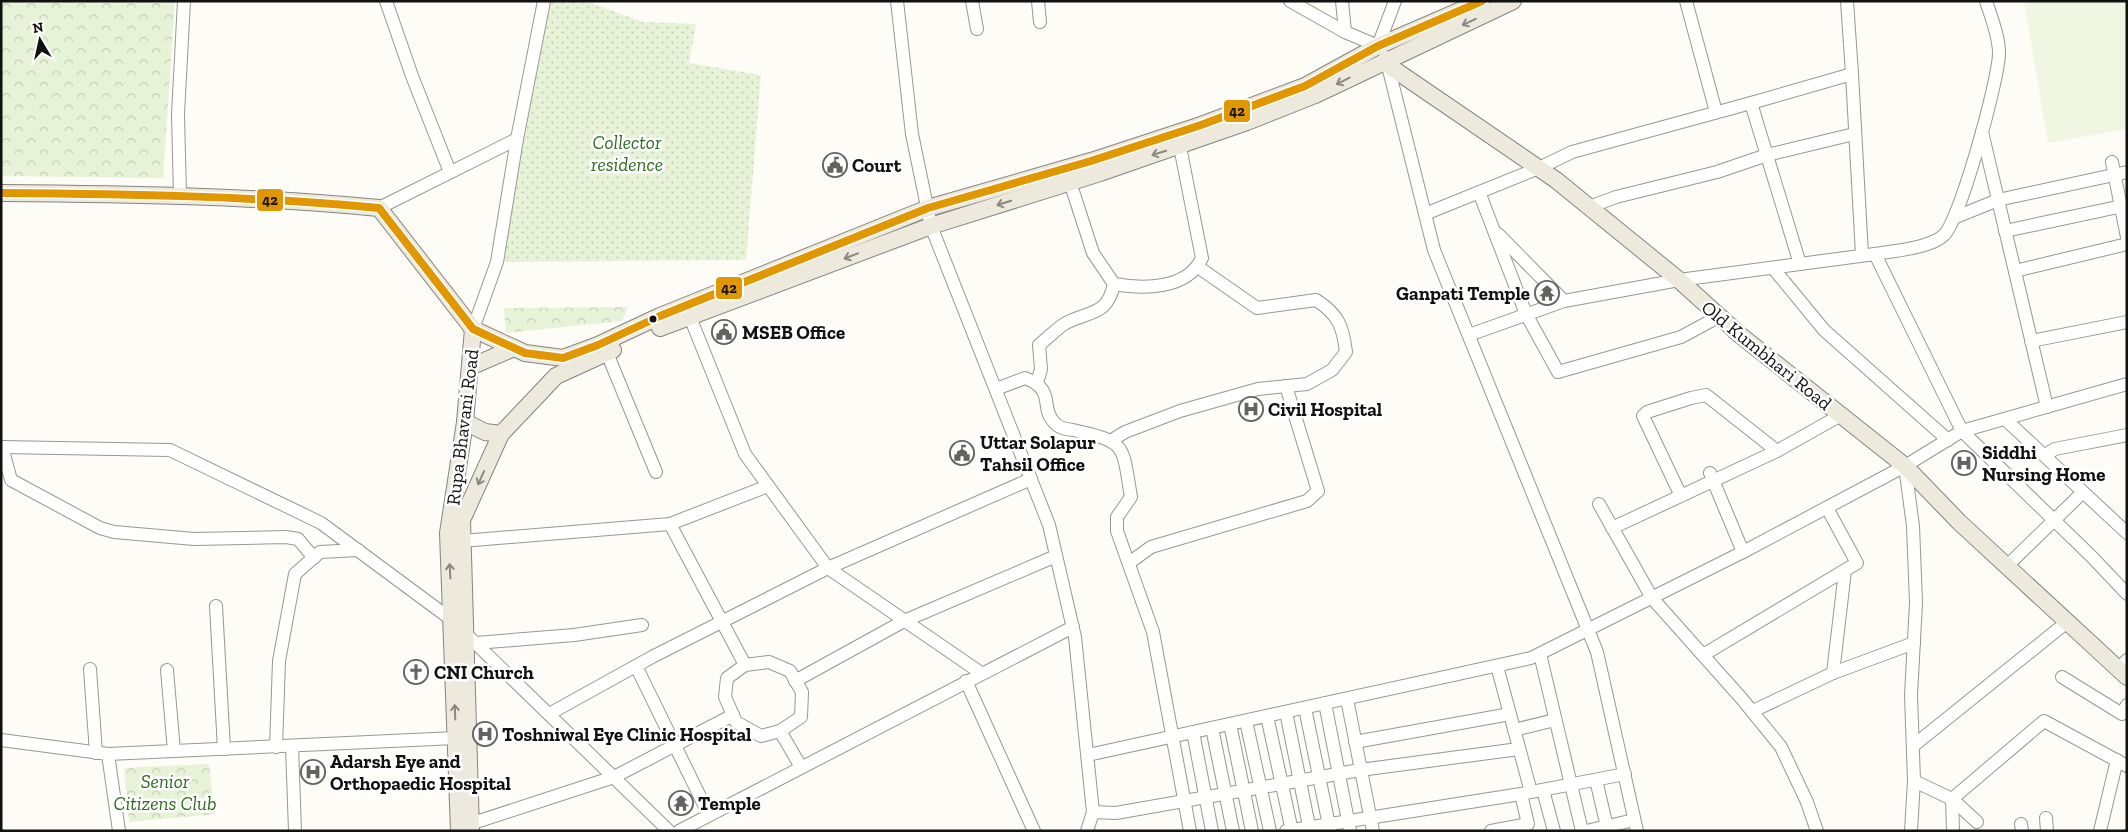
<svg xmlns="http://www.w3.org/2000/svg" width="2128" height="832" font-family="'Zilla Slab',serif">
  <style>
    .grass { fill: url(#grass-dots) }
    .park { fill: url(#park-crowns) }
    .pitch { fill: #f0f6e1 }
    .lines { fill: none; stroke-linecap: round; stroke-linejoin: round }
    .minor-casing { stroke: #979795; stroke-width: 14 }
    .major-casing { stroke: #858482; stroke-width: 18 }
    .minor { stroke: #fffffe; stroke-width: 12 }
    .major { stroke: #ede9dc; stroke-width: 16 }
    .bus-1-casing { stroke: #fff; stroke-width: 11 }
    .bus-1 { stroke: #e09702; stroke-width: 8 }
    .oneway { stroke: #8a8881 }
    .bus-dot { fill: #111; stroke: #fff; stroke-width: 2 }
    .labels { text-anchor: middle; stroke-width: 5; stroke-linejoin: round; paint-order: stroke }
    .park-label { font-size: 19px; font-style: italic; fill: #2f6b1f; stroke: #fff }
    .poi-label { font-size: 19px; font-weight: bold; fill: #111; stroke: #fff; text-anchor: start }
    .street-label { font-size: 19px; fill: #111; stroke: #fff }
    .line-badge { stroke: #fff; stroke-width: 2 }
    .pale-badge-label { font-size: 14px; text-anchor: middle; font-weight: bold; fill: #111 }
  </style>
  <defs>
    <pattern id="grass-dots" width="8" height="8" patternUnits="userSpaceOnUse" patternTransform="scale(1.25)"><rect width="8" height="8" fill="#e7f3d7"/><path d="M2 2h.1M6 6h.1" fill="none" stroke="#c5cfb8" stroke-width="1.8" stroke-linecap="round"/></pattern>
    <pattern id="park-crowns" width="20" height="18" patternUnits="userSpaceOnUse" patternTransform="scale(1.25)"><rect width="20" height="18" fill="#e7f3d7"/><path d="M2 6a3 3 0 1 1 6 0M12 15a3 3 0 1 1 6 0" fill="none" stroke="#c5cfb8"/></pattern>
  </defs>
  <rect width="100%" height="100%" fill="#fdfcf7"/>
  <polygon class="grass" points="545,1 586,1 643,22 696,24 689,63 761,75 746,260 497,262"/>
  <g class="park">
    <polygon points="1,1 175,1 163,178 1,176"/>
    <polygon points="628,307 622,321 506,333 504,308"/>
    <polygon points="209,764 215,814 129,822 124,768"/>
  </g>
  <polygon class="pitch" points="2024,1 2127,1 2127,129 2048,143"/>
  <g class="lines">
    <defs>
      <g id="minor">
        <polyline points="386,1 412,76 450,172"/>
        <polyline points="897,1 912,134 931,226 1049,525 1075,637 1093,812 1087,831"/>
        <polyline points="972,1 977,29"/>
        <polyline points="1038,1 1040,22"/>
        <polyline points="1290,1 1345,32 1378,46 1395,1"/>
        <polyline points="1342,1 1345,32"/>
        <polyline points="1686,1 1716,112"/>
        <polyline points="1847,1 1852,74"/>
        <polyline points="1387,62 1434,250 1597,652 1637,831"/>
        <polyline points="1751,103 1852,74 1862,255"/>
        <polyline points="1982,132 2047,407"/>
        <polyline points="2112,162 2127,237"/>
        <path d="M1070 182 1093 253 1114 284C1143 289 1187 290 1202 258L1180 147"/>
        <polyline points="1479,192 1526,314 1558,372 1681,337 1718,317"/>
        <polyline points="180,196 178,114 184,1"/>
        <polyline points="1589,207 1616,197 1717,172 1767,155 1854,134"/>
        <polyline points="379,208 517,139"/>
        <polyline points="1425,214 1539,168 1572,152 1751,103 1800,264"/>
        <polyline points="1956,217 1998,200 2127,172"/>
        <polyline points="2005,231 2127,205"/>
        <polyline points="1498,234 1564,301"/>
        <path d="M1875 254C1893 251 1931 248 1944 235 1960 220 1999 79 1999 53 1999 36 1991 17 1986 1"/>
        <polyline points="1773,268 1824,330 1948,440"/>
        <polyline points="2015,271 2127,244"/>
        <polyline points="690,317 745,454 828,568 981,673"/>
        <polyline points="473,329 497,262 517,139 544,1"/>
        <polyline points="1469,335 1564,301 1679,280 1875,254 1962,431 2092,557 2127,594"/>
        <polyline points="2031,341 2127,322"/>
        <polyline points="607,353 656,472"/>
        <path d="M1037 383 1041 369 1039 345C1048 338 1057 328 1066 323 1091 310 1107 316 1114 284"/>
        <path d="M996 389 1025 378C1056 390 1040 406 1053 421 1058 428 1065 429 1073 430 1128 442 1122 445 1131 497L1117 517V531L1153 632 1190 831"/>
        <polyline points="2005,419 2127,533"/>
        <path d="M1112 440 1125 432 1180 411 1258 389 1307 384 1332 370 1346 352C1343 326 1338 314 1316 300L1257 308 1198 267"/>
        <polyline points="1,447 170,450 321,523 452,620"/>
        <polyline points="2,447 11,480 100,528 114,532 194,539 286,537 298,539 314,558"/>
        <polyline points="1777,451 1841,415"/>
        <polyline points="2045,455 2055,449 2127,435"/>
        <polyline points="1905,466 1913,526 1916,603 1911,695 1914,781 1952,799 1977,822"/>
        <polyline points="1710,473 1743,552"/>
        <polyline points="1599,504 1652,598 1742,699 1781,747 1807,802 1817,831"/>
        <polyline points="670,524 745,665 727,678 725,697 736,722 761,736 780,731 801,717 802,692 790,671 769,662 745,665"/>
        <polyline points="1612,528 1777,451 1706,395 1691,398 1647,412 1643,416 1681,496"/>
        <polyline points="462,541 670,524 768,486"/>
        <polyline points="1129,563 1151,547 1307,501 1318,491 1286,386"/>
        <polyline points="2007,566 2082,493"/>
        <polyline points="216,606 224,749"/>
        <polyline points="466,634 669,831"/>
        <polyline points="476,643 574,635 642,625"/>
        <polyline points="1540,654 1582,831"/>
        <polyline points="1703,655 1857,563 1827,508"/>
        <polyline points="636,666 709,815"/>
        <polyline points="1497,666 1531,792"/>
        <polyline points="90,669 96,753"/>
        <polyline points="2118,669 2127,660"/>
        <polyline points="167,670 174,751"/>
        <polyline points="1833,673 1845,571"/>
        <polyline points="2062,677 2122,714 2127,705"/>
        <polyline points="795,681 904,621 1056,556"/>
        <polyline points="966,681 1034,831"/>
        <polyline points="1347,699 1373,831"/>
        <polyline points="1325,703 1350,831"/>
        <polyline points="1305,708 1330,830"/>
        <polyline points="1753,711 1833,673 1914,643"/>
        <polyline points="1286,712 1310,831"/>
        <polyline points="549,714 652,657 828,568 1031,479"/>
        <polyline points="1267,716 1292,831"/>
        <polyline points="1246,721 1270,831"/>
        <polyline points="1230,724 1252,831"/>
        <polyline points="1212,728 1233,831"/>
        <polyline points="1514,730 1555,720"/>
        <polyline points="780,731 801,767"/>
        <polyline points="1193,732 1212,831"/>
        <polyline points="1,740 108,754 456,738"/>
        <polyline points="1355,742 1510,714"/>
        <polyline points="292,746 295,831"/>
        <polyline points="1913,746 2067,622"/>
        <polyline points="276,747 279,661 295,574 320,552 358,550"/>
        <polyline points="108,754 119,831"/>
        <polyline points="1088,755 1531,658 1743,552 1905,466 1962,431 2127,384"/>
        <polyline points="1596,780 1608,831"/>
        <polyline points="1543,790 1554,831"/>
        <polyline points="1093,812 1116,813 1360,770 1519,749"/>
        <polyline points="2046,818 2047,831"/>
        <polyline points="470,824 614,777 733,715"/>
        <polyline points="2021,824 2022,831"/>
        <polyline points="679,831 1073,627"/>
        <polyline points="1286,831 1521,794 1625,774"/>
        <polyline points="1491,831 1528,824 1521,794"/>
        <polyline points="1586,831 1634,820"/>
        <polyline points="1911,831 1914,781"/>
        <polyline points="1953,831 1952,799 2044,721 2127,766"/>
        <polyline points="2100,831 2117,760"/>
      </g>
      <g id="major">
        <polyline points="1386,59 1392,68 1556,180 1679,280 1740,335 1905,466 1959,522 2127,677"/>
        <path d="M1 193C127 194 254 196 379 208L473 329 525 353 563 358 598 345 660 316 928 208 1091 161 1201 125 1305 86 1378 46 1482 1"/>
        <polyline points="660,328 931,226 1100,173 1247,122 1315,95 1513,1"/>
        <polyline points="470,367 514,348"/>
        <polyline points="465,422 485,432 501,434"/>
        <polyline points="459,831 448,533 465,422 473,329"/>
        <polyline points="471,831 462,520 501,434 556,376 613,350"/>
      </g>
    </defs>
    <use href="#minor" class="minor-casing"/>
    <use href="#major" class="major-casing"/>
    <use href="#minor" class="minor"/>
    <use href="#major" class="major"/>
    <defs>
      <path id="bus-1" d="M1 193C127 194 254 196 379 208L473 329 525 353 563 358 598 345 660 316 928 208 1091 161 1201 125 1305 86 1378 46 1482 1"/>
    </defs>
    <use href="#bus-1" class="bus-1-casing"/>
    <use href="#bus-1" class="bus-1"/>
  </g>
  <defs><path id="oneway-shaft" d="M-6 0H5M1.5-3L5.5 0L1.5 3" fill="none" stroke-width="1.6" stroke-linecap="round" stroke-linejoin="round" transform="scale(1.25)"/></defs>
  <g class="oneway">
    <use href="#oneway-shaft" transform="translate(1469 22) rotate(155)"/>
    <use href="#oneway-shaft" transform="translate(1343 81) rotate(153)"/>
    <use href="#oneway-shaft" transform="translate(1159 153) rotate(163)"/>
    <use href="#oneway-shaft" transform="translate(1004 203) rotate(163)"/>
    <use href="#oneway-shaft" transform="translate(851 256) rotate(159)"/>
    <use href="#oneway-shaft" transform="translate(481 478) rotate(114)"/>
    <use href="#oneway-shaft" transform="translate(450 571) rotate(-93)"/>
    <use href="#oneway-shaft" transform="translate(455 712) rotate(-92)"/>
  </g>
  <defs>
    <symbol id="civic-ring" viewBox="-11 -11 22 22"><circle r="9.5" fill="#fff" stroke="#646362" stroke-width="1.5"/><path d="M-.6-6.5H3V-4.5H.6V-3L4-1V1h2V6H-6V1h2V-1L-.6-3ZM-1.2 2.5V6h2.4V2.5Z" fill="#646362"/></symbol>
    <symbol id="temple-ring" viewBox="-11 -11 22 22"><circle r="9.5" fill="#fff" stroke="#646362" stroke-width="1.5"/><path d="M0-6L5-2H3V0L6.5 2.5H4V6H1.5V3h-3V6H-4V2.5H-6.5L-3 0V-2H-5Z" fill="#646362"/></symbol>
    <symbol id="hospital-ring" viewBox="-11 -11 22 22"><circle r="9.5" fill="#fff" stroke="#646362" stroke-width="1.5"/><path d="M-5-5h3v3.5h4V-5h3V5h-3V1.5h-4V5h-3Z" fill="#646362"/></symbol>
    <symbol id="church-ring" viewBox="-11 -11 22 22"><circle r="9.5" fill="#fff" stroke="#646362" stroke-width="1.5"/><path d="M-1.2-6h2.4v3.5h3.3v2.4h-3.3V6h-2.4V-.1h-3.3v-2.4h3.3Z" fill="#646362"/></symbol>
  </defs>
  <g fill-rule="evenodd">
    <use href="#civic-ring" x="821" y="151" width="28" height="28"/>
    <use href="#temple-ring" x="1533" y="279" width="28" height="28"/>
    <use href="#civic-ring" x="710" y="318" width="28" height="28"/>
    <use href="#hospital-ring" x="1237" y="395" width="28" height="28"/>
    <use href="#civic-ring" x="948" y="439" width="28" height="28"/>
    <use href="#hospital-ring" x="1950" y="449" width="28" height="28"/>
    <use href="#church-ring" x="402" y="658" width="28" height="28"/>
    <use href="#hospital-ring" x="471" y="720" width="28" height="28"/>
    <use href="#hospital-ring" x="299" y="758" width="28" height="28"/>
    <use href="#temple-ring" x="667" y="789" width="28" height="28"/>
  </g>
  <circle class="bus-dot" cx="653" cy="319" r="4.5"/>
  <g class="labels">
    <g class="park-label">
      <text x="627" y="149">Collector<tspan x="627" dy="22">residence</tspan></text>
      <text x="165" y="788">Senior<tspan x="165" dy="22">Citizens Club</tspan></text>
    </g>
    <g class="poi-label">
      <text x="852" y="172">Court</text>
      <text x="1530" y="300" text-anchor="end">Ganpati Temple</text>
      <text x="742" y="339">MSEB Office</text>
      <text x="1268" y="416">Civil Hospital</text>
      <text x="980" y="449">Uttar Solapur<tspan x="980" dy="22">Tahsil Office</tspan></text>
      <text x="1982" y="459">Siddhi<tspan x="1982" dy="22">Nursing Home</tspan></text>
      <text x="434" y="679">CNI Church</text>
      <text x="502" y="741">Toshniwal Eye Clinic Hospital</text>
      <text x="330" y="768">Adarsh Eye and<tspan x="330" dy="22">Orthopaedic Hospital</tspan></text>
      <text x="698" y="810">Temple</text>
    </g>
    <g class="street-label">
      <text transform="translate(1767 355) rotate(39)" y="7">Old Kumbhari Road</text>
      <text transform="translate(462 427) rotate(-83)" y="7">Rupa Bhavani Road</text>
    </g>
  </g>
  <g class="line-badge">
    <rect x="1223" y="99" width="28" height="24" rx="5" fill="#e09702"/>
    <rect x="256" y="188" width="28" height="24" rx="5" fill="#e09702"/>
    <rect x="715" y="276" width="28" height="24" rx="5" fill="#e09702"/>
  </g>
  <g class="pale-badge-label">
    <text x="1237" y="116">42</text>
    <text x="270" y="205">42</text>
    <text x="729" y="293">42</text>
  </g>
  <rect width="2128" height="832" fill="none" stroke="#111111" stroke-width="5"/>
  <g transform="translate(40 40) rotate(351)" stroke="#ffffff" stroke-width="4" paint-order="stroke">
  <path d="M0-4L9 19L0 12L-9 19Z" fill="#111111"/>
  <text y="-8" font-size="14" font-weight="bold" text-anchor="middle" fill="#111111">N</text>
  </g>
</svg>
